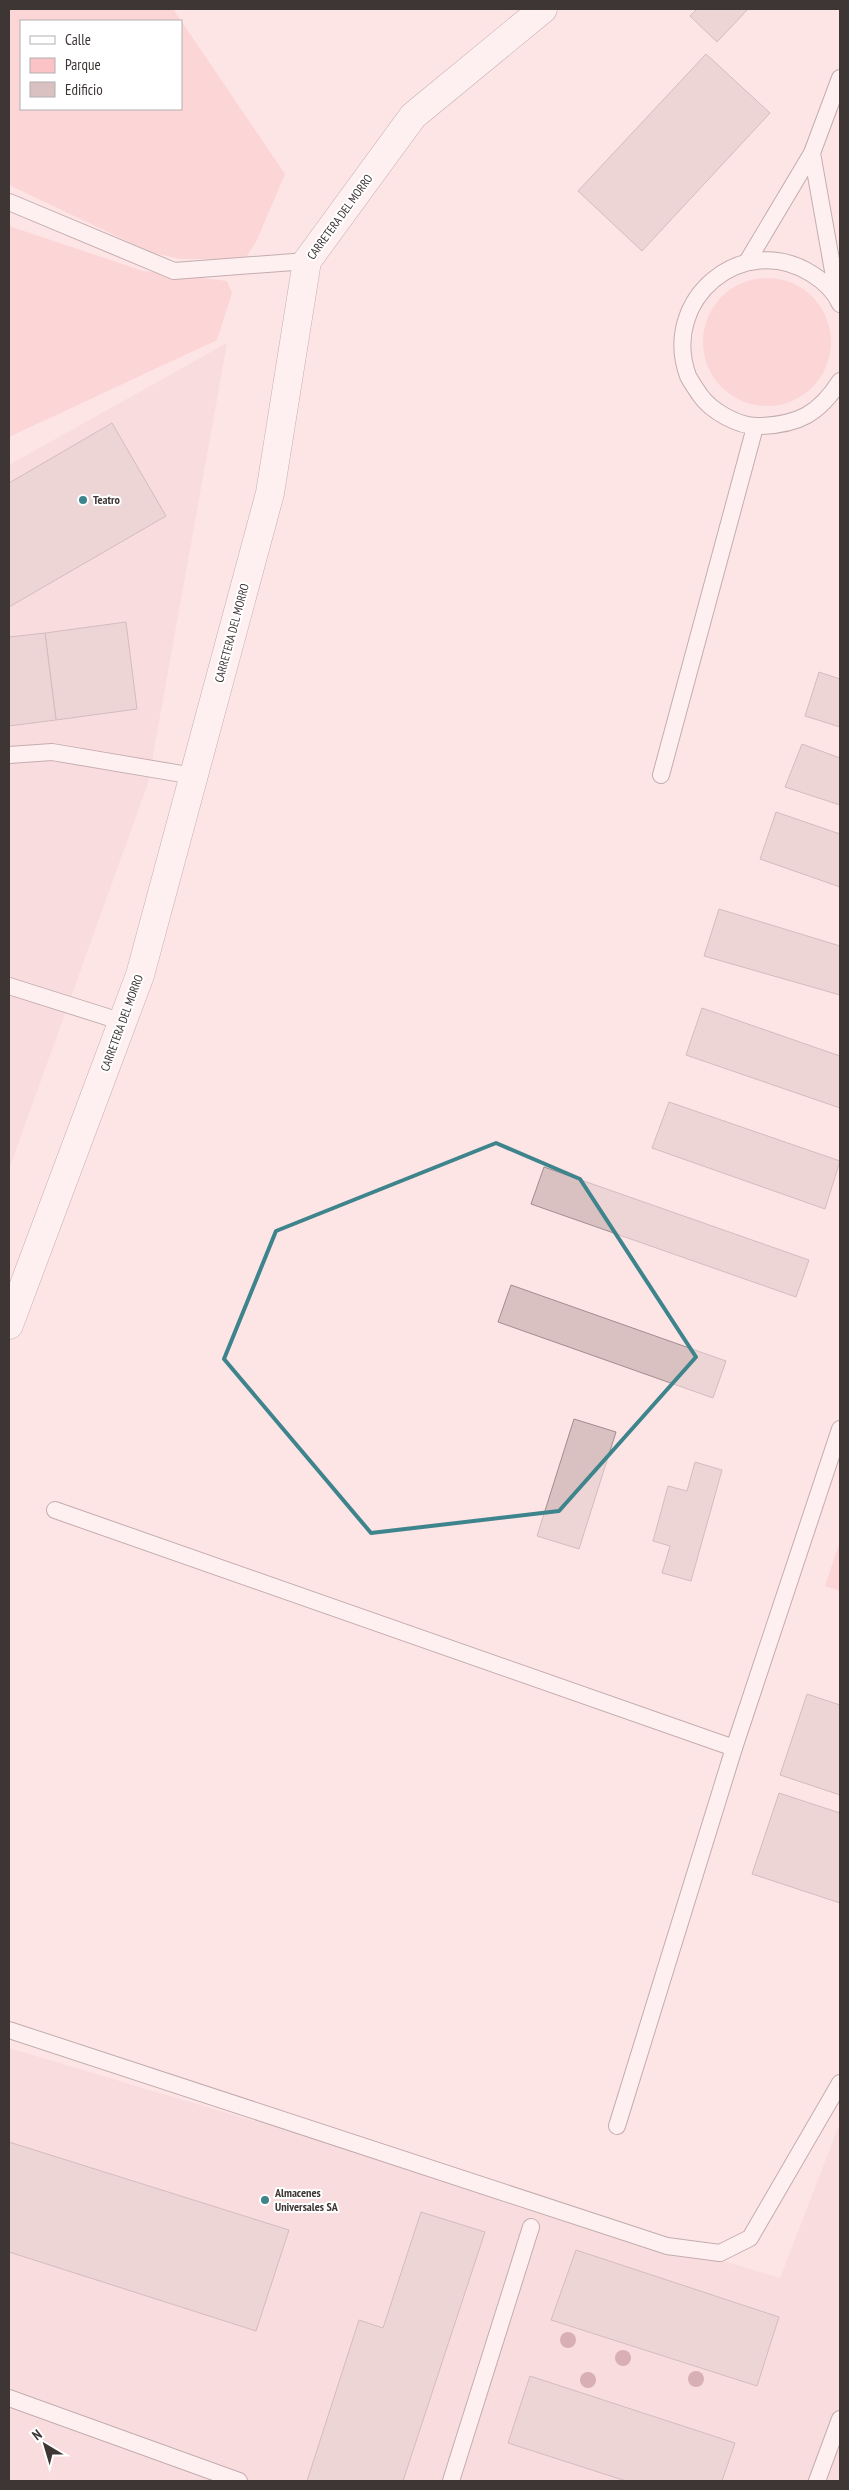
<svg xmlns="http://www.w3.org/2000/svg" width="849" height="2490" font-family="'PT Sans Narrow',sans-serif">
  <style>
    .built { fill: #f4d4d5 }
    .green { fill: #fbc3c6; fill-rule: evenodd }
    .building { fill: #d9c1c2; stroke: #a28c8d }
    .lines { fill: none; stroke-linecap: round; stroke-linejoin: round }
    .service-casing { stroke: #7f6a6b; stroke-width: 18 }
    .secondary-casing { stroke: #7f6a6b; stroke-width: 29 }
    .service { stroke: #fff; stroke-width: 16 }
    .secondary { stroke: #fff; stroke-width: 28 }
    .tree { fill: #ab6f7a }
    .marked { fill: none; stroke: #3d848c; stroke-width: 4; stroke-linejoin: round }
    .poi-dot { fill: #3d848c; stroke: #fff; stroke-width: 2 }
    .labels { text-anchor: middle; stroke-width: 4; stroke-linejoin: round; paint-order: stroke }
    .street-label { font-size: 12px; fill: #3e3535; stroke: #fff }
    .poi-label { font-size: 12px; font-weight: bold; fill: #3e3535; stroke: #fff; text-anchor: start }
  </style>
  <rect width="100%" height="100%" fill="#fde4e5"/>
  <g class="built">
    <polygon points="227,343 148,783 9,1169 9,465"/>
    <polygon points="9,2048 780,2278 840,2123 840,2481 9,2481"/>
  </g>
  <g class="green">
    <path d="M9 9H173L285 174 257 240 245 259H180L150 252 9 185ZM21 21H181V109H21Z"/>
    <polygon points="9,226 143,271 227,281 232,293 217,340 9,437"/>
    <circle cx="767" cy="342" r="64"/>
    <polygon points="840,1541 840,1591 825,1586"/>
  </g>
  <g class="building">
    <polygon points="697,9 748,9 717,42 690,16"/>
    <polygon points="706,54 770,113 642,251 578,191"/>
    <polygon points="112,423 166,516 9,607 9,483"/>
    <polygon points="126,622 137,709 56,720 45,633"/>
    <polygon points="45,633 56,720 9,726 9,637"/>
    <polygon points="819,672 840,679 840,727 805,716"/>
    <polygon points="802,744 840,758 840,805 785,787"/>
    <polygon points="776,812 840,834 840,887 760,859"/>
    <polygon points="719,909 840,946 840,995 704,956"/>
    <polygon points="702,1008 840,1056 840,1108 686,1055"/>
    <polygon points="669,1102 840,1161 825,1209 652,1148"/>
    <polygon points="544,1167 809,1260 796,1297 531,1204"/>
    <polygon points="511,1285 726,1361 713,1398 498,1322"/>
    <polygon points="574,1419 616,1432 579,1549 537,1536"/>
    <polygon points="695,1462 722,1470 691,1581 662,1573 670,1546 653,1541 668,1486 687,1491"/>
    <polygon points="807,1694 840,1705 840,1795 780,1775"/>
    <polygon points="779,1793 840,1813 840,1903 752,1874"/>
    <polygon points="9,2142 289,2230 256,2331 9,2252"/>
    <polygon points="421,2212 485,2232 403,2481 307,2481 359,2320 383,2328"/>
    <polygon points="576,2250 779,2317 757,2386 551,2320"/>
    <polygon points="530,2376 735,2443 722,2481 626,2481 508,2443"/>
  </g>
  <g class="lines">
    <defs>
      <g id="service">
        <polyline points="9,202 174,271 307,261"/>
        <polyline points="747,262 812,153"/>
        <polyline points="838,299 812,153 840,78"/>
        <path d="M840 304C835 292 823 281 812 274 743 230 660 299 688 376 691 382 696 389 700 395 711 411 739 427 759 426 798 425 819 414 840 381"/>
        <polyline points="9,755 52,752 194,776"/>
        <polyline points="661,775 755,427"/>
        <polyline points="9,986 123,1022"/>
        <polyline points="55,1510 734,1748"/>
        <polyline points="9,2030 667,2246 720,2253 750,2238 840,2083"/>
        <polyline points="617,2126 734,1748 840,1429"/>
        <polyline points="9,2398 239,2481"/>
        <polyline points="451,2481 531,2227"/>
        <polyline points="817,2481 840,2419"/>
      </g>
      <polyline id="secondary" points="9,1325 140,975 270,493 307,261 413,116 543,9"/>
    </defs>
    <use href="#service" class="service-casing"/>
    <use href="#secondary" class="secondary-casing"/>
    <use href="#service" class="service"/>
    <use href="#secondary" class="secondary"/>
  </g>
  <g class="tree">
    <circle cx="568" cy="2340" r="8"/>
    <circle cx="623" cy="2358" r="8"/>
    <circle cx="696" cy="2379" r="8"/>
    <circle cx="588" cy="2380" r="8"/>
  </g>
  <path d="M0 0H849V2490H0ZM496 1143 580 1179 696 1357 559 1511 371 1533 224 1359 276 1231Z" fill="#fde4e5" fill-opacity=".55" fill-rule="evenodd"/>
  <path class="marked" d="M496 1143 580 1179 696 1357 559 1511 371 1533 224 1359 276 1231Z"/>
  <g class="poi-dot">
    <circle cx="83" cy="500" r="5"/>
    <circle cx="265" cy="2200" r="5"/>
  </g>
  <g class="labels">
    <g class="street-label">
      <text transform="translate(340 217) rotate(-54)" y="4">CARRETERA DEL MORRO</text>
      <text transform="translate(232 633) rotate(-75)" y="4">CARRETERA DEL MORRO</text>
      <text transform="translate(122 1023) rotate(-70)" y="4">CARRETERA DEL MORRO</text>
    </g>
    <g class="poi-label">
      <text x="93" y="504">Teatro</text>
      <text x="275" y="2197">Almacenes<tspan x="275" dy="14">Universales SA</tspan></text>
    </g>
  </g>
  <rect width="849" height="2490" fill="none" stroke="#3e3535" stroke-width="20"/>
  <rect x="20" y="20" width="162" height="90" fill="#ffffff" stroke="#b2aeae"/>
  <rect x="30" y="36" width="25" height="8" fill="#ffffff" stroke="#b2aeae"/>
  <text x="65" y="45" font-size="15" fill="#3e3535">Calle</text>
  <rect x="30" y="58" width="25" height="15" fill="#fbc3c6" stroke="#b2aeae"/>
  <text x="65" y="70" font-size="15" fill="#3e3535">Parque</text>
  <rect x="30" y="82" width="25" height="15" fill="#d9c1c2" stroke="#b2aeae"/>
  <text x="65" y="95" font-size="15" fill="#3e3535">Edificio</text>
  <g transform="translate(45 2445) rotate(322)" stroke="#ffffff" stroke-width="4" paint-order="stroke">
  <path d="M0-4L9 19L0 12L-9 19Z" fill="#3e3535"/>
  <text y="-8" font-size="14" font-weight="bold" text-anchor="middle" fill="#3e3535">N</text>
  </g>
</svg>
